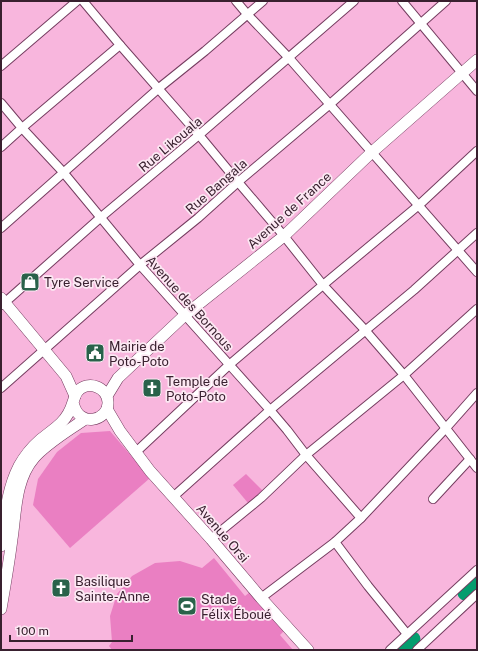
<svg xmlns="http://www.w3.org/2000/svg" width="478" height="651" font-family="'Public Sans',sans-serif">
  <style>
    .green { fill: #ea7fc2 }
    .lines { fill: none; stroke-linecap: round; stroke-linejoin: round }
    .river { stroke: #049d6e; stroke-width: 15 }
    .street-casing { stroke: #753d60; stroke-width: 10 }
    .secondary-casing { stroke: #753d60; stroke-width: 12 }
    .street { stroke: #fff; stroke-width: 8 }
    .secondary { stroke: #fff; stroke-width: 11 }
    .labels { text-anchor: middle; stroke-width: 3.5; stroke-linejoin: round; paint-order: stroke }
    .street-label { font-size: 13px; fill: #39202f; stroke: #fce8f3 }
    .poi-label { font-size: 13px; fill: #39202f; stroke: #fce8f3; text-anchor: start }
  </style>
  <rect width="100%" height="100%" fill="#f8b6dd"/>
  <g class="green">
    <polygon points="110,431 150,478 70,548 33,505 38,479 57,452 81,433"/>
    <polygon points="246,474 263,491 248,503 233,485"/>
    <polygon points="214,558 245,596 250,592 284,631 280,635 293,650 112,650 109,646 112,642 110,616 117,594 132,576 155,563 180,561 202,568"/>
  </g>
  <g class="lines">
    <g class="river">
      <polyline points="465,593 477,581"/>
      <polyline points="402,650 413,639"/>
    </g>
    <defs>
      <g id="street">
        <polyline points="83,1 120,45 199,135 238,182 284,236 323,285 365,330 404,375 477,468"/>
        <polyline points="236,1 247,14 289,58 477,272"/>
        <polyline points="402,1 477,91"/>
        <polyline points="1,66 77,1"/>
        <polyline points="1,103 22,128 63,172 140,265 270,410 287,430 306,455 361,518"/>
        <polyline points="1,147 22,128 120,45"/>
        <polyline points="1,228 159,88 205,51 263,1"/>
        <polyline points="2,305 100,218 199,135 354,1"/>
        <polyline points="1,388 140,265 198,218 238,182 329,105 446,1"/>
        <polyline points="136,452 229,365 323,285 419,205 477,151"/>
        <polyline points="173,497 270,410 414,290 477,233"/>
        <polyline points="433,499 470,459"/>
        <polyline points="211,539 261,498 306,455 404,375 477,309"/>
        <polyline points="335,542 368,586 407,634"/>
        <polyline points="261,598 335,542 361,518 446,428 477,393"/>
        <polyline points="390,650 477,570"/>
        <polyline points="417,650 477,594"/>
      </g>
      <g id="secondary">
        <polyline points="1,298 66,376 75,396"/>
        <polyline points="107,396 118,378 185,315 284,236 371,153 477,60"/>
        <polyline points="107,409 120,431 150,471 211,539 261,598 308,650"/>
        <path d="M1 546C5 519 6 491 19 466 24 457 32 447 40 440 47 434 55 429 61 423 67 417 71 409 73 402 75 397 75 394 78 391 88 380 107 387 108 402 109 421 78 429 73 402"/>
        <path d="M1 609C5 586 9 563 12 539 16 513 15 480 34 458 47 443 68 431 85 419"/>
      </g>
    </defs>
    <use href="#street" class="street-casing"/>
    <use href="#secondary" class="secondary-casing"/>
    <use href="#street" class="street"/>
    <use href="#secondary" class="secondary"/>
  </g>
  <defs>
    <symbol id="shop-square" viewBox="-11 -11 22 22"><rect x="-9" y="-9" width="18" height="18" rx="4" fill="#29624a" stroke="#fce8f3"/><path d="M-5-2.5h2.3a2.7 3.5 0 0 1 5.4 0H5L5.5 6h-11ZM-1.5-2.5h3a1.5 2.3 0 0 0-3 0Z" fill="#fff"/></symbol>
    <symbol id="civic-square" viewBox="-11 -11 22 22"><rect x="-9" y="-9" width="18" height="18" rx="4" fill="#29624a" stroke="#fce8f3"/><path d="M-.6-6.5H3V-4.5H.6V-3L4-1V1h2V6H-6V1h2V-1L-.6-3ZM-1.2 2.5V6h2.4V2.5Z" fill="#fff"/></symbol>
    <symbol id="church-square" viewBox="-11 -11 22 22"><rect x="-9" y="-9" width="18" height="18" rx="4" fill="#29624a" stroke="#fce8f3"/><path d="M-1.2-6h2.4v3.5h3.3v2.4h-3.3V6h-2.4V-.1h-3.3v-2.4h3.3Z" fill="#fff"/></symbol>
    <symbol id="stadium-square" viewBox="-11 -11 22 22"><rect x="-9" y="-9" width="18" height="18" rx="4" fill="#29624a" stroke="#fce8f3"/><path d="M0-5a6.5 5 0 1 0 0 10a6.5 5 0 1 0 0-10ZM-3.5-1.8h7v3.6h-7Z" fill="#fff"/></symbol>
  </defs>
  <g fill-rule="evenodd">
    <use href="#shop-square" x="19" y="271" width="22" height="22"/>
    <use href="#civic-square" x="84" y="342" width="22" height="22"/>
    <use href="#church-square" x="141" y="377" width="22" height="22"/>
    <use href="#church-square" x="50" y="577" width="22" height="22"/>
    <use href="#stadium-square" x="176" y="595" width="22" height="22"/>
  </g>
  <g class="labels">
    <g class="street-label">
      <text transform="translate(170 144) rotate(-40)" y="5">Rue Likouala</text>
      <text transform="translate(216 186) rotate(-41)" y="5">Rue Bangala</text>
      <text transform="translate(289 210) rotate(-42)" y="5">Avenue de France</text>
      <text transform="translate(190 303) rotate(48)" y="5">Avenue des Bornous</text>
      <text transform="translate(223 533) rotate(49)" y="5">Avenue Orsi</text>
    </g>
    <g class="poi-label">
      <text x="44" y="287">Tyre Service</text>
      <text x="109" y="351">Mairie de<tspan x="109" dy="15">Poto-Poto</tspan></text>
      <text x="166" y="386">Temple de<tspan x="166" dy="15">Poto-Poto</tspan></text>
      <text x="75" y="586">Basilique<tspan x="75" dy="15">Sainte-Anne</tspan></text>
      <text x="201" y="604">Stade<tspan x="201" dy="15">Félix Éboué</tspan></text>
    </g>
  </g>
  <rect width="478" height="651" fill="none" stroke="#39202f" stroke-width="4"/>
  <path d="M10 635v6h122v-6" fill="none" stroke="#39202f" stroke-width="2"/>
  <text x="16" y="635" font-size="12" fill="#39202f" stroke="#fce8f3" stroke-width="3" paint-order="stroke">100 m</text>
</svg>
